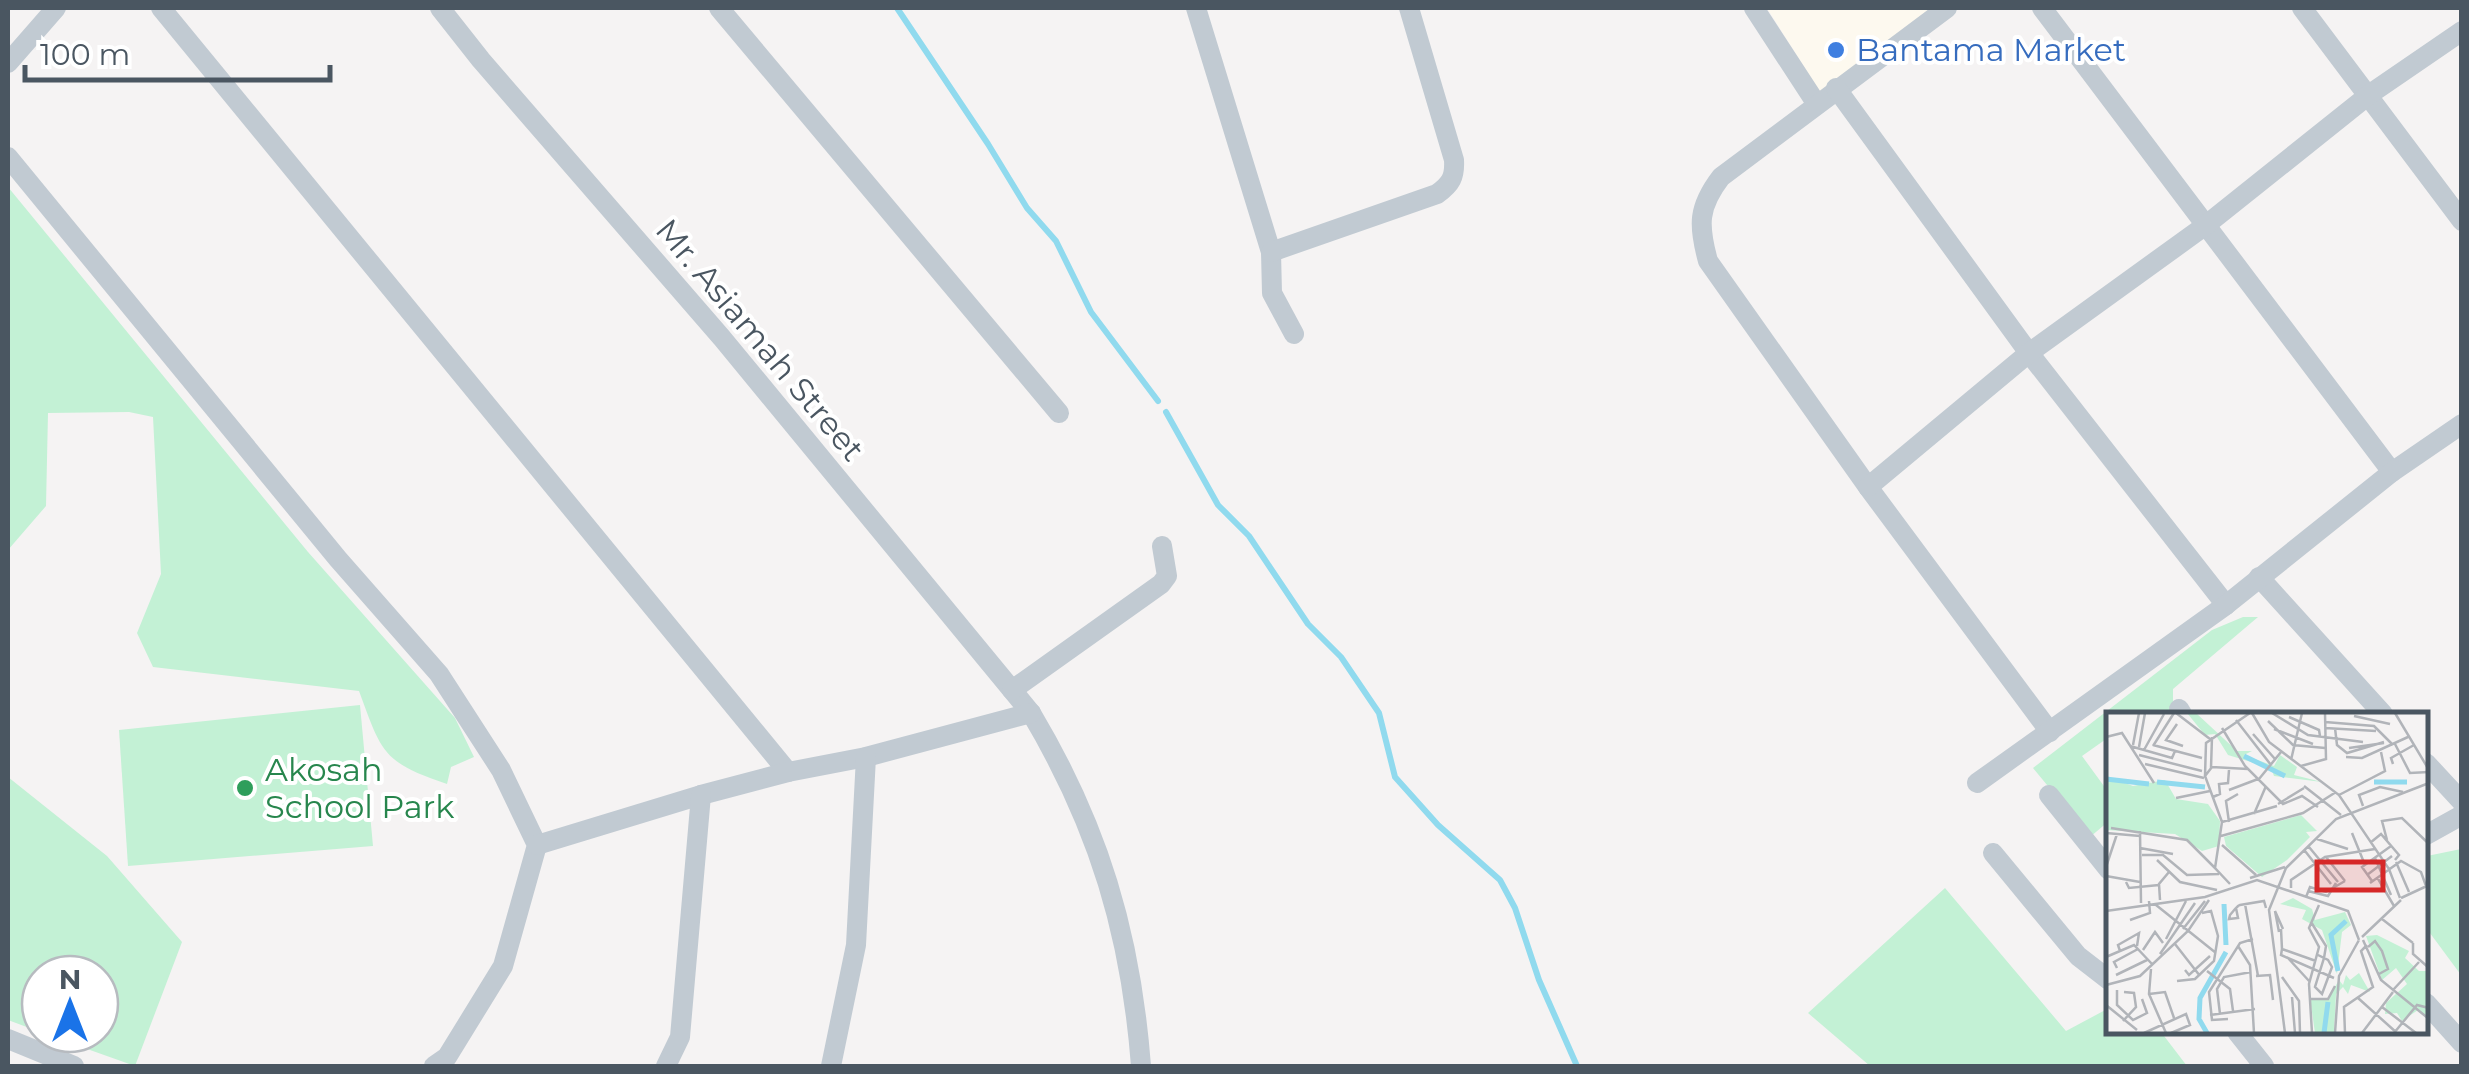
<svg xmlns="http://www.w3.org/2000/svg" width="2469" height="1074" font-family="Montserrat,sans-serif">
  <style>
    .commercial { fill: #fdf9ef }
    .green { fill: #c3f1d5 }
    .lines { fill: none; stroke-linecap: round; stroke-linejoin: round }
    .stream { stroke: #90daee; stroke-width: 6 }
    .street { stroke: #c1cad2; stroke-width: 20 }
    .shop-dot { fill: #3f7fe0; stroke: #fff; stroke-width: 4 }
    .leisure-dot { fill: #2e9e5b; stroke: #fff; stroke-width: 4 }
    .labels { text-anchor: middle; stroke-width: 8; stroke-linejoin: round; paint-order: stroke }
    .shop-label { font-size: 32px; fill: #366cbe; stroke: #fff; text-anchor: start }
    .street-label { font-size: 32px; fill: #4a5661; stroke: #fff }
    .leisure-label { font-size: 32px; fill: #27864d; stroke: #fff; text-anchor: start }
    .inset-river { fill: none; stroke: #90daee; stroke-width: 5 }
    .inset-road { fill: none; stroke: #b1b4b9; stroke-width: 2.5 }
    .view { fill: #d62828; fill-opacity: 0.15; stroke: #d62828; stroke-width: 5 }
    .inset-edge { fill: none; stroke: #4a5661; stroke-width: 5 }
  </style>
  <rect width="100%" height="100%" fill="#f5f3f3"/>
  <polygon class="commercial" points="1767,8 1935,8 1820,92"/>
  <g class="green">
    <path d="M8 187 308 552 455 718 474 757 451 767 447 784C382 762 382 753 359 691L153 667 137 633 161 574 153 417 129 412 48 413 46 506 8 550Z"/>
    <polygon points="2243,617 2258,617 2173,689 2173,704 2179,714 2109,714 2109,737 2082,756 2109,793 2109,821 2090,837 2033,768 2212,630"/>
    <polygon points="360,705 373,846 128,866 119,730"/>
    <polygon points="8,777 107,856 182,942 135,1066 45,1034 100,1034 100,974 40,974 40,1032 8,1020"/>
    <polygon points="2461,849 2462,849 2461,975 2427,929 2427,856"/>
    <polygon points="1945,888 2066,1031 2109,1008 2109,1032 2161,1032 2187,1066 1870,1066 1808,1013"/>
  </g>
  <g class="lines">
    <g class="stream">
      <polyline points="897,8 988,144 1027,208 1056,241 1091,312 1158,401"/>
      <polyline points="1166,412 1218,505 1249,536 1308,624 1341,657 1379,713 1395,777 1438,825 1500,880 1515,908 1539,980 1577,1066"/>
    </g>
    <g class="street">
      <polyline points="161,8 788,772"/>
      <path d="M440 8 481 60 722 338 1031 713C1099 827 1131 935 1141 1066"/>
      <polyline points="719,8 1059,413"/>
      <polyline points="1196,8 1271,252 1272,293 1294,334"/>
      <polyline points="1754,8 1816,103"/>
      <path d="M1947 8 1721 177C1698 207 1698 225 1708 261L1868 487 2050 732"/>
      <polyline points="2042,8 2392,472"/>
      <polyline points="2302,8 2462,221"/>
      <polyline points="8,63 56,8"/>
      <polyline points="1836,88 2029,353 2226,605"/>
      <polyline points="8,157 338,559 439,674 501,770 537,845 503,966 447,1057 434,1066"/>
      <path d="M1271 252 1437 194C1451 184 1455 177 1454 160L1409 8"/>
      <polyline points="1868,487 2029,353 2206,225 2370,94 2462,31"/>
      <polyline points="2259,577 2383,714"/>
      <polyline points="1012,690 1161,584 1167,576 1162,546"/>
      <polyline points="2179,709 2182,714"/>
      <polyline points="2426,763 2462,802"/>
      <polyline points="1977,783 2226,605 2392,472 2462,424"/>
      <polyline points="2049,795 2109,870"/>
      <polyline points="2426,835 2462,815"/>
      <polyline points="537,845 701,795 788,772 866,757 1031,713"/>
      <polyline points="1993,853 2078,956 2109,980"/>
      <polyline points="2426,1003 2462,1043"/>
      <polyline points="2237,1032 2264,1066"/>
      <polyline points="8,1039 74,1066"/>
      <polyline points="666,1066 680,1037 701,795"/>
      <polyline points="831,1066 856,945 866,757"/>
    </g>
  </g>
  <circle class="shop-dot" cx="1836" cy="50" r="10"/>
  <circle class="leisure-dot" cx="245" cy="788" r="10"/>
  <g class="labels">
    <g class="shop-label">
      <text x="1856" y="61">Bantama Market</text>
    </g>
    <g class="street-label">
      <text transform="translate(760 340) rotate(50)" y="11">Mr. Asiamah Street</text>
    </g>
    <g class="leisure-label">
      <text x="265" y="781">Akosah<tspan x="265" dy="37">School Park</tspan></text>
    </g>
  </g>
  <g transform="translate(2106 712)">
    <rect width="322" height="322" fill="#f5f3f3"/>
    <path d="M81 1H90L131 39H146L138 43 168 54 174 43 191 55 188 63 216 70 168 64 165 56 122 43 109 22 99 23ZM0 64 27 74 59 68 70 87 102 92 114 109 113 134 96 139 69 122 0 118ZM195 103 211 119 200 120 204 125 181 148 156 165 120 134 118 125ZM187 186 206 197 209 208 239 200 245 213 236 220 231 262 216 218 196 207 200 198 174 192ZM271 223 303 239 299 246 313 259H322V307L312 298 296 309 291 301 279 302 280 291 301 272 290 256 276 268 260 224ZM253 261 264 280 245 273 242 282 237 275 230 282 228 321H209L204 286 222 287 233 268 237 273 240 263 244 268Z" fill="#c3f1d5"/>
    <path class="inset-river" d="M138 44 179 64M0 67 43 72M51 70 99 75M268 70H301M118 192 120 233M232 259 225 223 240 209M101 321 93 307 94 286 120 240M218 321 222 290"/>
    <path class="inset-road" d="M70 1 104 27M146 1 163 30 233 83 283 157 294 186M166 1 202 23 257 30M289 1 323 58M248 4 284 12M183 5 213 18 214 24M130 8 165 53M162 9 187 33 219 36M219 10 268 14 287 33M71 12 60 28 77 34M116 16 139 54 177 92 196 84 212 95M219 16 270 19M229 16 231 33 241 41 278 30M168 17 207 32M147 22 169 47M0 25 16 21 48 71M289 32 304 61 323 60M27 33 33 1M47 33 96 46M24 34 66 46 69 39M47 34 68 1M33 35 39 1M243 36 278 31M38 38 58 2M33 43 96 59M240 45 256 46 302 25M185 48 196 1M39 52 98 66M287 52 285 46 308 33M195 54 220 47 219 1M105 56 106 25M99 64 100 31 144 1M153 67 175 40M198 74 235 103M123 78 152 67M233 83 279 59 275 40M107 85 114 82 113 72 122 71 123 58M70 86 104 79M172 92 198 76M257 94 253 83 274 75 297 80M148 102 160 74M116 110 171 94M123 110 120 89 132 82M5 116 81 128 109 156M34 119 35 191M0 121 34 124M246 121 259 153M115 124 197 101 230 80M211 127 242 137M281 128 276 109 296 106 323 132M264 131 275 122 293 143 289 148M116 133 150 163M203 135 232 170M34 136 67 142M199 139 225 172M36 143H57L81 163 113 162M220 145 239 169M269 146 285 183M51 148 74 170 111 178M290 150 303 180M0 155 11 122M261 163 286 144M0 164 34 170M271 165 288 194M144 166 179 155M266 169 256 155 285 134M20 170 23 176 53 173M264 171 295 149 315 160 320 174M124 172 109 156 116 110 99 64 106 55 142 57M185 176V168L219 145 269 137M202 179 222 184 230 171M200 185 204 175 220 180 239 169M295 186 323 173M54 188 53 172 63 160M139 192 152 264M50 193 110 241M130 196 132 206 123 207 124 203 129 197 132 194 134 193 158 189 160 196M0 199 99 185 151 168 242 199 253 228M276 207 307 231M24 208 44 201 43 189M205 210 220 234 218 246 209 275 216 282 226 255 222 248 212 243M77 217 99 189M175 217 176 237 210 249M173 220 169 199 177 217M256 225 295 188M60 227 80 189M257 228 275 268 323 307M307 231V242L323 256M69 232 94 264M132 234 144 253 148 321M262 235 269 229 276 239 282 257 273 262M176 237 175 243 228 266M37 238 49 220 57 231M14 239 12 233 33 221 31 234M54 242 89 191M0 245 28 233 46 252M181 245 204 270M11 256 8 250 32 237M45 257 43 282 60 321M79 258 83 263 104 244M101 259 124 277 127 299M10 263 41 248M150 264 164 263 167 288M176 265 193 289 194 321M71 269 89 267 108 249 112 224 105 199 96 201M0 273 34 264 82 219 103 188M11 278V293L27 308 41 301 36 287M287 278 313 250M43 282 59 280 68 306M186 285 189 321M252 286 291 321M204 287H222L229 274M0 293 31 318M276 295 310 321M114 302 111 277 118 265 145 260M104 303 149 297M122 307 106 308 103 280 134 231 147 227M17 309 30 295 28 281 18 280M38 321 80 302 84 313 65 321M179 321 163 198 180 156 230 107 323 71M206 321 203 272 213 235 203 216 213 193M229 321 233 264 253 228M239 321 238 295 267 275 255 239 261 233M256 321 287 280M288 321 311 293 323 296"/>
    <path class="view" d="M211 150H277V178H211Z"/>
    <rect width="322" height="322" class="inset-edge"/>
  </g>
  <rect width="2469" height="1074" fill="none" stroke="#4a5661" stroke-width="20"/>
  <g transform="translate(70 1004)"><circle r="48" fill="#ffffff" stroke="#b7bbc0" stroke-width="2.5"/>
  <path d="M0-8L18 38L0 25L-18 38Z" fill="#1a73e8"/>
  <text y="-15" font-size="28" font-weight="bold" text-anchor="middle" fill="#4a5661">N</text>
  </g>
  <path d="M25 65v15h305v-15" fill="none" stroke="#4a5661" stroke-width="5"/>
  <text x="40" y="65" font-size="30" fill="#4a5661" stroke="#ffffff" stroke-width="8" paint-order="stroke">100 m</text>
</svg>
